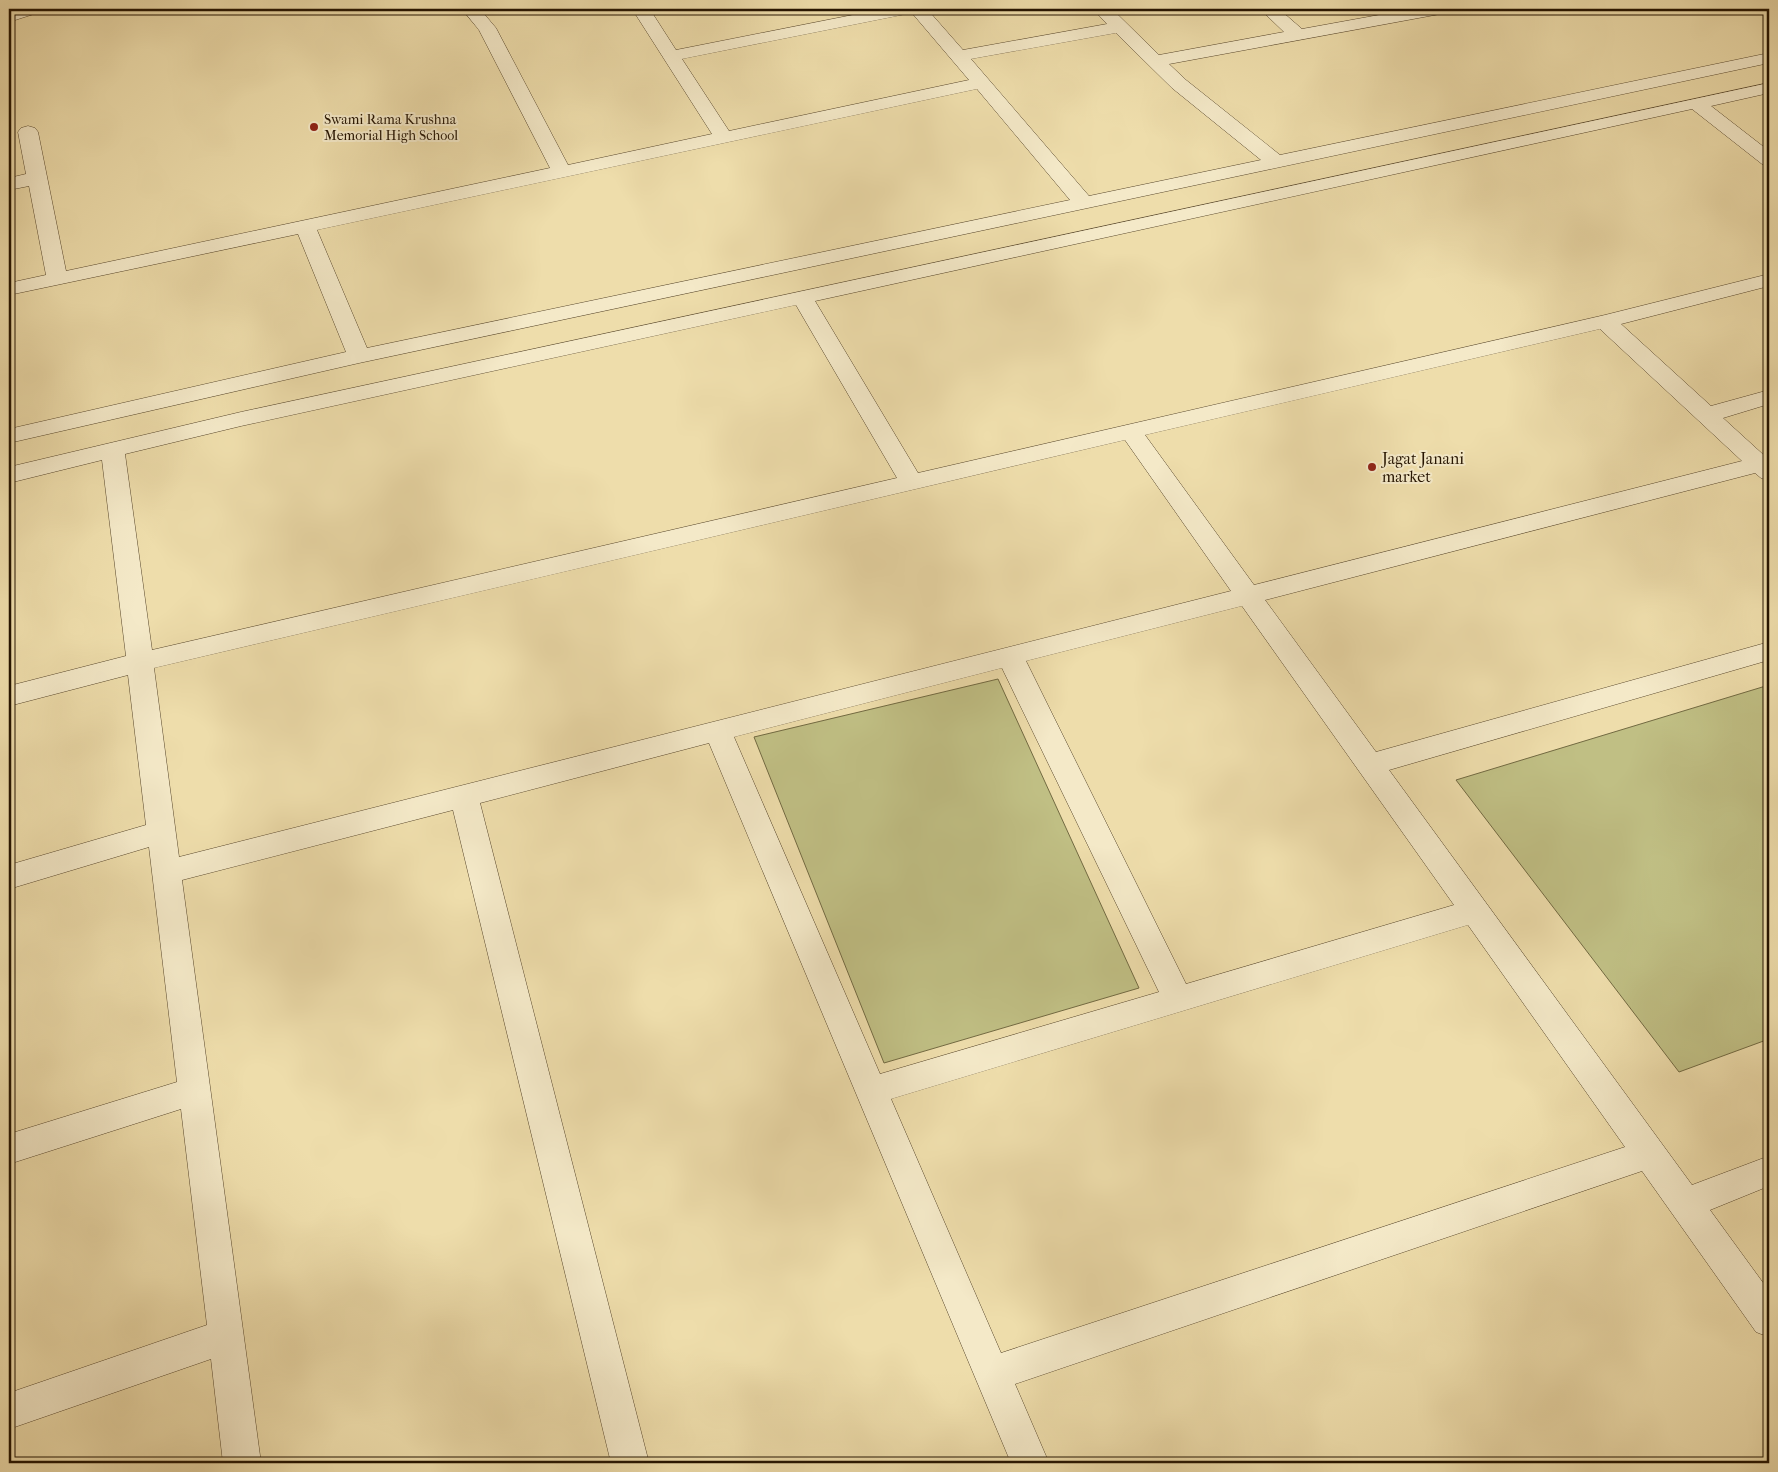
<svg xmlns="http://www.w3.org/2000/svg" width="1778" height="1472" font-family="'IM FELL French Canon',serif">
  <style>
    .green { fill: #c0bf84; stroke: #726a42 }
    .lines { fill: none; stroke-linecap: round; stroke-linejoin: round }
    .minor-casing { stroke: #57462b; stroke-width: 1 }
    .minor { fill: #f4e9c8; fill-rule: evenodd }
    .poi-dot { fill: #8f2418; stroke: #f4e9c8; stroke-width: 2 }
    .labels { text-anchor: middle; stroke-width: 4; stroke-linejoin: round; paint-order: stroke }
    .far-poi-label { font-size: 14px; fill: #251400; stroke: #f4e9c8; text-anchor: start }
    .poi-label { font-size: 16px; fill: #251400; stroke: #f4e9c8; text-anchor: start }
  </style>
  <rect width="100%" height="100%" fill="#eeddab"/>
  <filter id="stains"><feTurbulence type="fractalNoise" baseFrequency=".004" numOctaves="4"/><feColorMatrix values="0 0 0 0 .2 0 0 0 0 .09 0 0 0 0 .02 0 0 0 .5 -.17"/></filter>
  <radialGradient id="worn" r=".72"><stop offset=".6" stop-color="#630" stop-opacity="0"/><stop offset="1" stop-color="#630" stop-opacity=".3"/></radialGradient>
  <g class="green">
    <polygon points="998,679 1139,988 884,1063 754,737"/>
    <polygon points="1769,685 1769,1039 1679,1072 1456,780"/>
  </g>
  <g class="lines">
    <defs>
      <g id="minor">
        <polygon points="15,9 40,9 37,13 9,22 9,11"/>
        <path d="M462 9H480L496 28 568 165 712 134 636 15 639 11 645 10 651 11 676 50 883 9H927L963 50 1107 24 1093 9H1112L1159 55 1284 32 1260 9H1279L1302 29 1412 9H1449L1446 13 1440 14 1169 64 1186 80 1280 155 1769 53V63L359 363 9 443V429L346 352 298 234 9 295V283L46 275 29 186 9 190V178L26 174 18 132 21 128 28 126 35 128 38 132 66 271 550 168 479 30ZM912 13 969 80 729 131 682 59ZM1116 33 1172 88 1261 160 1089 196 971 59ZM977 89 1070 200 367 348 317 230Z"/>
        <path d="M1769 83V93L1711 106 1769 151V166L1762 164 1692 109 815 301 918 473 1605 315 1769 274V286L1621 324 1711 406 1769 390V404L1723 418 1768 459 1769 481 1761 478 1755 473 1265 600 1376 752 1769 642V660L1389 770 1692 1185 1769 1156V1186L1710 1210 1769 1291V1337L1756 1332 1642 1171 1015 1384 1049 1463H1011L709 743 480 803 649 1463H611L453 810 182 880 261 1463H223L211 1359 9 1429V1393L207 1325 181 1109 9 1164V1134L177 1082 149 847 9 889V865L146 825 128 675 9 706V686L126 656 102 460 9 483V467L241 412ZM796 305 897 478 152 650 125 454 241 426ZM1600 329 1742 461 1254 585 1145 435ZM1125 440 1231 591 179 857 154 668ZM1242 606 1454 905 1186 984 1026 661ZM1002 668 1159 992 880 1074 734 737ZM1468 925 1625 1147 1001 1353 891 1099Z"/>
      </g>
    </defs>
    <use href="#minor" class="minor-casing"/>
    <use href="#minor" class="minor"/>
  </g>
  <g class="poi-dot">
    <circle cx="314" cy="127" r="5"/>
    <circle cx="1372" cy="467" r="5"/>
  </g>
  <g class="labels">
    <g class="far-poi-label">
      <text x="324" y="124">Swami Rama Krushna<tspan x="324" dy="16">Memorial High School</tspan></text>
    </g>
    <g class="poi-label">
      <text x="1382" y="464">Jagat Janani<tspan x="1382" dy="18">market</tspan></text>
    </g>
  </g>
  <rect width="1778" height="1472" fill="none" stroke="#eeddab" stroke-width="30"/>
  <rect x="10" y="10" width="1758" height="1452" fill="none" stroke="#251400" stroke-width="2.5"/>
  <rect x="15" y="15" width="1748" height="1442" fill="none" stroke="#251400"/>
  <rect width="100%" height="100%" filter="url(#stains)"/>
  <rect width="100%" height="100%" fill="url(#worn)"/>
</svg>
